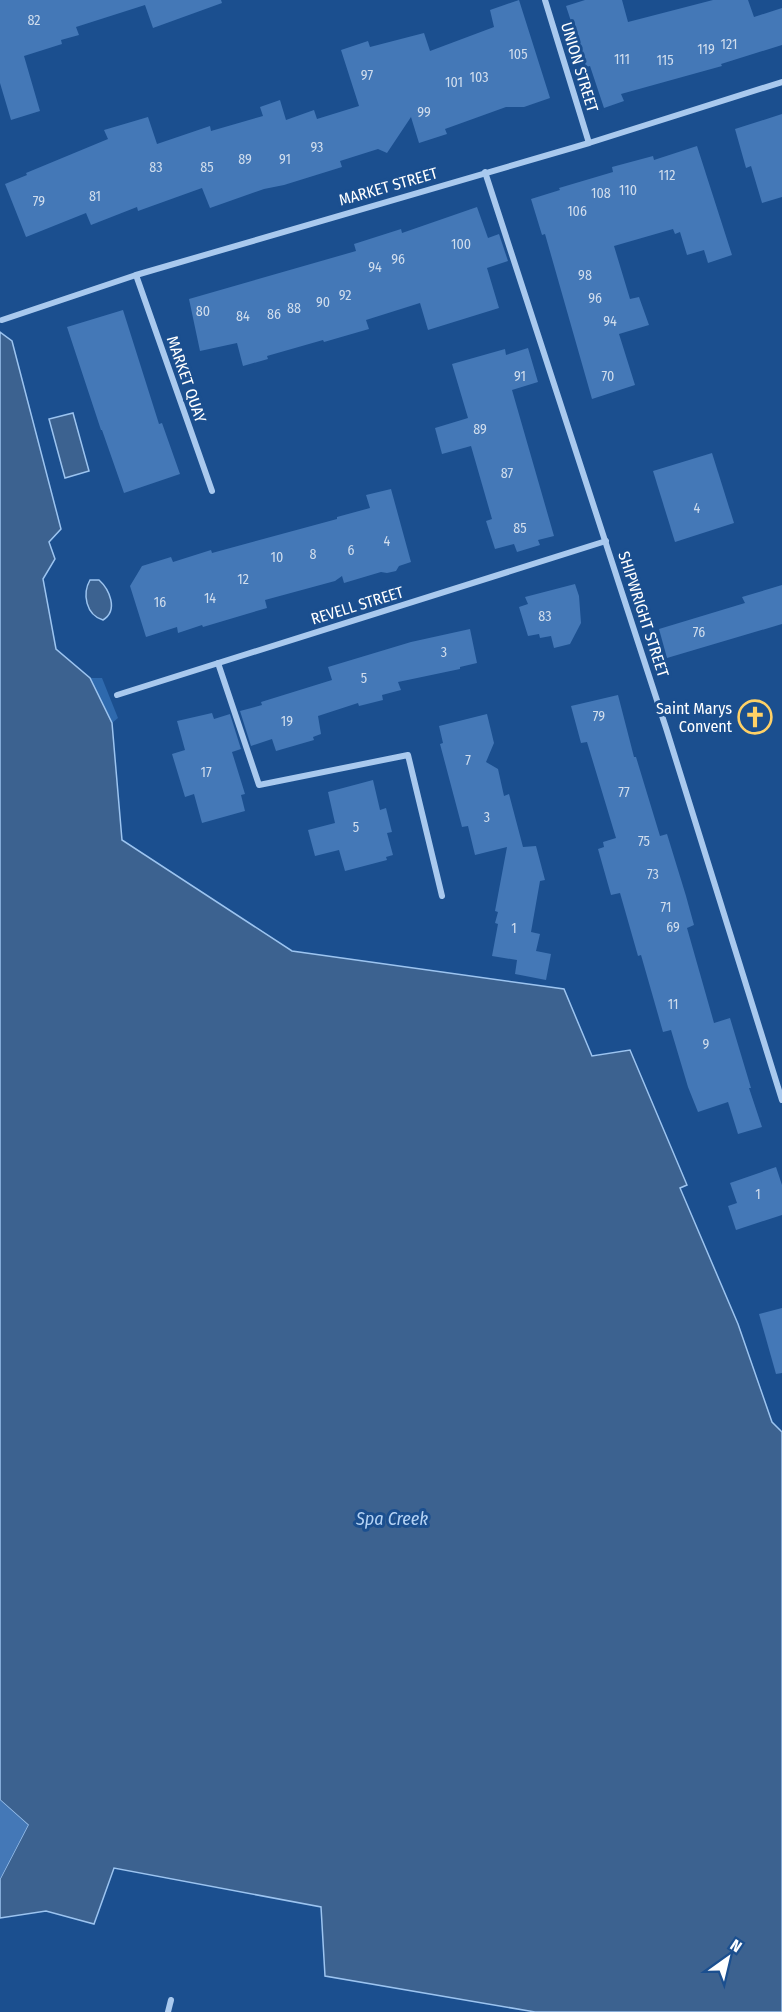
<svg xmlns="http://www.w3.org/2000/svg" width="782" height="2012" font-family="'Fira Sans Condensed',sans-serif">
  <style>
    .green { fill: #2e69ad }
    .water { fill: #3c6290; stroke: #9cc4f0; stroke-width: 1.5 }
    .building { fill: #4478b7 }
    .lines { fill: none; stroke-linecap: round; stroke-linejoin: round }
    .minor { stroke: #a9c9ee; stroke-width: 6 }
    .labels { text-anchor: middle; stroke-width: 6; stroke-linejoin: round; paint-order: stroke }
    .number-label { font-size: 14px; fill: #d0dded }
    .street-label { font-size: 16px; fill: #fff; stroke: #1b4f8f }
    .poi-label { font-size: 16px; fill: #fff; stroke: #1b4f8f; text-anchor: end }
    .water-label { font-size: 18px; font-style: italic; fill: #b5d3f5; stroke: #1b4f8f }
  </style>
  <rect width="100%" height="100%" fill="#1b4f8f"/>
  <polygon class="green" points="90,678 102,678 118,718 112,723"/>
  <g class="water">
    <polygon points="0,332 12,341 61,529 49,542 55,559 43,579 56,649 90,678 112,723 122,840 292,951 564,989 592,1056 630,1050 687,1185 680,1188 738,1324 772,1422 782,1432 782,2012 535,2012 325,1976 321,1907 114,1868 94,1924 46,1911 0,1918 0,1879 28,1825 0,1800"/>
    <polygon points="73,413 89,471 65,478 49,419"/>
    <path d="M90 580H99C109 589 119 610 103 620 86 615 82 594 90 580Z"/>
  </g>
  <g class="building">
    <polygon points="0,0 221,0 222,3 153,28 145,5 76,27 79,35 61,40 62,44 24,56 40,111 11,120 0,83"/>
    <polygon points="519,0 550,98 524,107 506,107 445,129 447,134 419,143 411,117 387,153 378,149 340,161 342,167 284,185 264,189 210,208 202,188 138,211 137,207 91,225 86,213 26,237 5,184 27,175 26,173 108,139 104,130 148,117 157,144 210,126 211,131 263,116 260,107 280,100 286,120 314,110 317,119 359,106 341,50 368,41 370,47 424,33 430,51 494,27 490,10"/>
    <polygon points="585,0 622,0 628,22 713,0 748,0 754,17 782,8 782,45 721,64 722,66 621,94 624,101 604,108 590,66 586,67 566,6"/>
    <polygon points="782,114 782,197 762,203 751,166 746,168 735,129"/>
    <polygon points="697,146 732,255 708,263 704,250 687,255 680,232 675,234 673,229 614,246 630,299 639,297 649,325 619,334 635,385 592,399 545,234 542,235 531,199 560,190 559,188 613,172 612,167 653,156 654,160"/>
    <polygon points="477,207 488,238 499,234 508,261 487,268 499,308 428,330 420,303 366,320 369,329 324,342 323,340 267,356 268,359 243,366 237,343 200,351 189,299 356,251 354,244 401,229 402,233"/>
    <polygon points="123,310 159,424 162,423 180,474 124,493 102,430 101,430 67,327"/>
    <polygon points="528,348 538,382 512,390 554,536 538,540 540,545 517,552 514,544 495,549 486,521 492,519 471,446 442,454 435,428 468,418 452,364 505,349 506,355"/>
    <polygon points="712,453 734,523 675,542 653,471"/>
    <polygon points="391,489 411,562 399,566 396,571 387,573 381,572 344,583 342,576 335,581 265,600 267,608 203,627 202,625 178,633 177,627 146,637 130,586 142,566 171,557 173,562 211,550 212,553 337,519 337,517 370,508 366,495"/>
    <polygon points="575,584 579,596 581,623 570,644 554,648 551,636 540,638 539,634 528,636 519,607 528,604 525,597"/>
    <polygon points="782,585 782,624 667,658 659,629 745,603 742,597"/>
    <polygon points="470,629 477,663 460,667 460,669 398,682 401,690 382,695 383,700 359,706 358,703 318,716 321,734 313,737 314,740 276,751 272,739 251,746 240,711 262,705 261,702 332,680 328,667 411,642"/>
    <polygon points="618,695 634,757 636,757 660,836 667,834 686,896 694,925 687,928 714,1023 730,1018 751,1088 749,1088 762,1127 738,1134 728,1102 698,1112 688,1087 671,1030 663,1032 641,955 638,956 620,893 611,895 598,849 604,847 603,842 616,838 587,742 581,743 571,706"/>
    <polygon points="212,713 214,719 230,714 241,749 232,752 245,794 241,795 245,811 202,823 194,794 185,797 172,754 185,750 177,721"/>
    <polygon points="487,714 494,743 486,762 498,769 504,796 509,794 523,847 536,846 545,880 540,881 531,932 540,934 536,951 551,954 546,980 515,974 517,960 492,956 498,924 495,923 498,912 495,911 507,847 475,855 468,826 462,827 440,744 443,743 439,726"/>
    <polygon points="373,780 380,810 386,808 392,832 387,833 393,855 386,857 387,860 345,871 339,850 315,856 308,830 335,823 328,792"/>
    <polygon points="776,1167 782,1185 782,1215 736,1230 728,1206 737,1203 730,1183"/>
    <polygon points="782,1308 782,1373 776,1374 759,1314"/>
    <polygon points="0,1800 28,1825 0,1879"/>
  </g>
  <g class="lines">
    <g class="minor">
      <polyline points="545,0 589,143"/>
      <polyline points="485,172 666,728 782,1100"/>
      <polyline points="136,275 212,491"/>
      <polyline points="2,320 136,275 589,143 782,82"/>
      <polyline points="218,663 259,785 408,755 442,896"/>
      <polyline points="117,695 606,541"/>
      <polyline points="168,2012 171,2000"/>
    </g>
  </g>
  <defs>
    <symbol id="church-ring" viewBox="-11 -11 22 22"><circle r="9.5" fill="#1b4f8f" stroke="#ffd166" stroke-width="1.5"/><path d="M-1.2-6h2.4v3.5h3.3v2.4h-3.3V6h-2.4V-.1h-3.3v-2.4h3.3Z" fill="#ffd166"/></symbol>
  </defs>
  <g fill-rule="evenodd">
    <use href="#church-ring" x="736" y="698" width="38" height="38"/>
  </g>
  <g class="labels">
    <g class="number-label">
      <text x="34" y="25">82</text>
      <text x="729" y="49">121</text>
      <text x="706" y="54">119</text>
      <text x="518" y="59">105</text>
      <text x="622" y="64">111</text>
      <text x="665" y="65">115</text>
      <text x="367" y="80">97</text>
      <text x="479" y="82">103</text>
      <text x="454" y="87">101</text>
      <text x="424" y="117">99</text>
      <text x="317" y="152">93</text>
      <text x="245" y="164">89</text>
      <text x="285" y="164">91</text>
      <text x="156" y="172">83</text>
      <text x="207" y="172">85</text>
      <text x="667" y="180">112</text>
      <text x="628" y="195">110</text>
      <text x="601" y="198">108</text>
      <text x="95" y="201">81</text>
      <text x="39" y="206">79</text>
      <text x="577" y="216">106</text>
      <text x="461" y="249">100</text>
      <text x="398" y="264">96</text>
      <text x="375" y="272">94</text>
      <text x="585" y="280">98</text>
      <text x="345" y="300">92</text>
      <text x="595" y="303">96</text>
      <text x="323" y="307">90</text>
      <text x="294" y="313">88</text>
      <text x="203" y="316">80</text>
      <text x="274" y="319">86</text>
      <text x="243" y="321">84</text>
      <text x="610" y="326">94</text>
      <text x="520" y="381">91</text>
      <text x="608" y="381">70</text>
      <text x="480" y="434">89</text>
      <text x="507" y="478">87</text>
      <text x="697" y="513">4</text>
      <text x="520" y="533">85</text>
      <text x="387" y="546">4</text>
      <text x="351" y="555">6</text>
      <text x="313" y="559">8</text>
      <text x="277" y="562">10</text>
      <text x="243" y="584">12</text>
      <text x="210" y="603">14</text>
      <text x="160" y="607">16</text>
      <text x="545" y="621">83</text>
      <text x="699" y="637">76</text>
      <text x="444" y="657">3</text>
      <text x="364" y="683">5</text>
      <text x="599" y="721">79</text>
      <text x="287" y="726">19</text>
      <text x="468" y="765">7</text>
      <text x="206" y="777">17</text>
      <text x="624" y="797">77</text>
      <text x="487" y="822">3</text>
      <text x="356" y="832">5</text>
      <text x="644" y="846">75</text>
      <text x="653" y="879">73</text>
      <text x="666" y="912">71</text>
      <text x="673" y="932">69</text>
      <text x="514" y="933">1</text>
      <text x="673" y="1009">11</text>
      <text x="706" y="1049">9</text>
      <text x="758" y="1199">1</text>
    </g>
    <g class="street-label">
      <text transform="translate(580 67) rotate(73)" y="6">UNION STREET</text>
      <text transform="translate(388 186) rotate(-16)" y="6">MARKET STREET</text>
      <text transform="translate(187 379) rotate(71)" y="6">MARKET QUAY</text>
      <text transform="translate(357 605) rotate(-17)" y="6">REVELL STREET</text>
      <text transform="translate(644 614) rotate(72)" y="6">SHIPWRIGHT STREET</text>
    </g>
    <g class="poi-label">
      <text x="732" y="714">Saint Marys<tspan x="732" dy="18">Convent</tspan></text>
    </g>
    <g class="water-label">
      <text x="392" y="1525">Spa Creek</text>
    </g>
  </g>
  <g transform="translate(728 1958) rotate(34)" stroke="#1b4f8f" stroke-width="4.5" paint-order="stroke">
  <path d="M0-4.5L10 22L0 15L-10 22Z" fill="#ffffff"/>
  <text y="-9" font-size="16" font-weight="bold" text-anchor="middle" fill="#ffffff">N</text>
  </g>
</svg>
